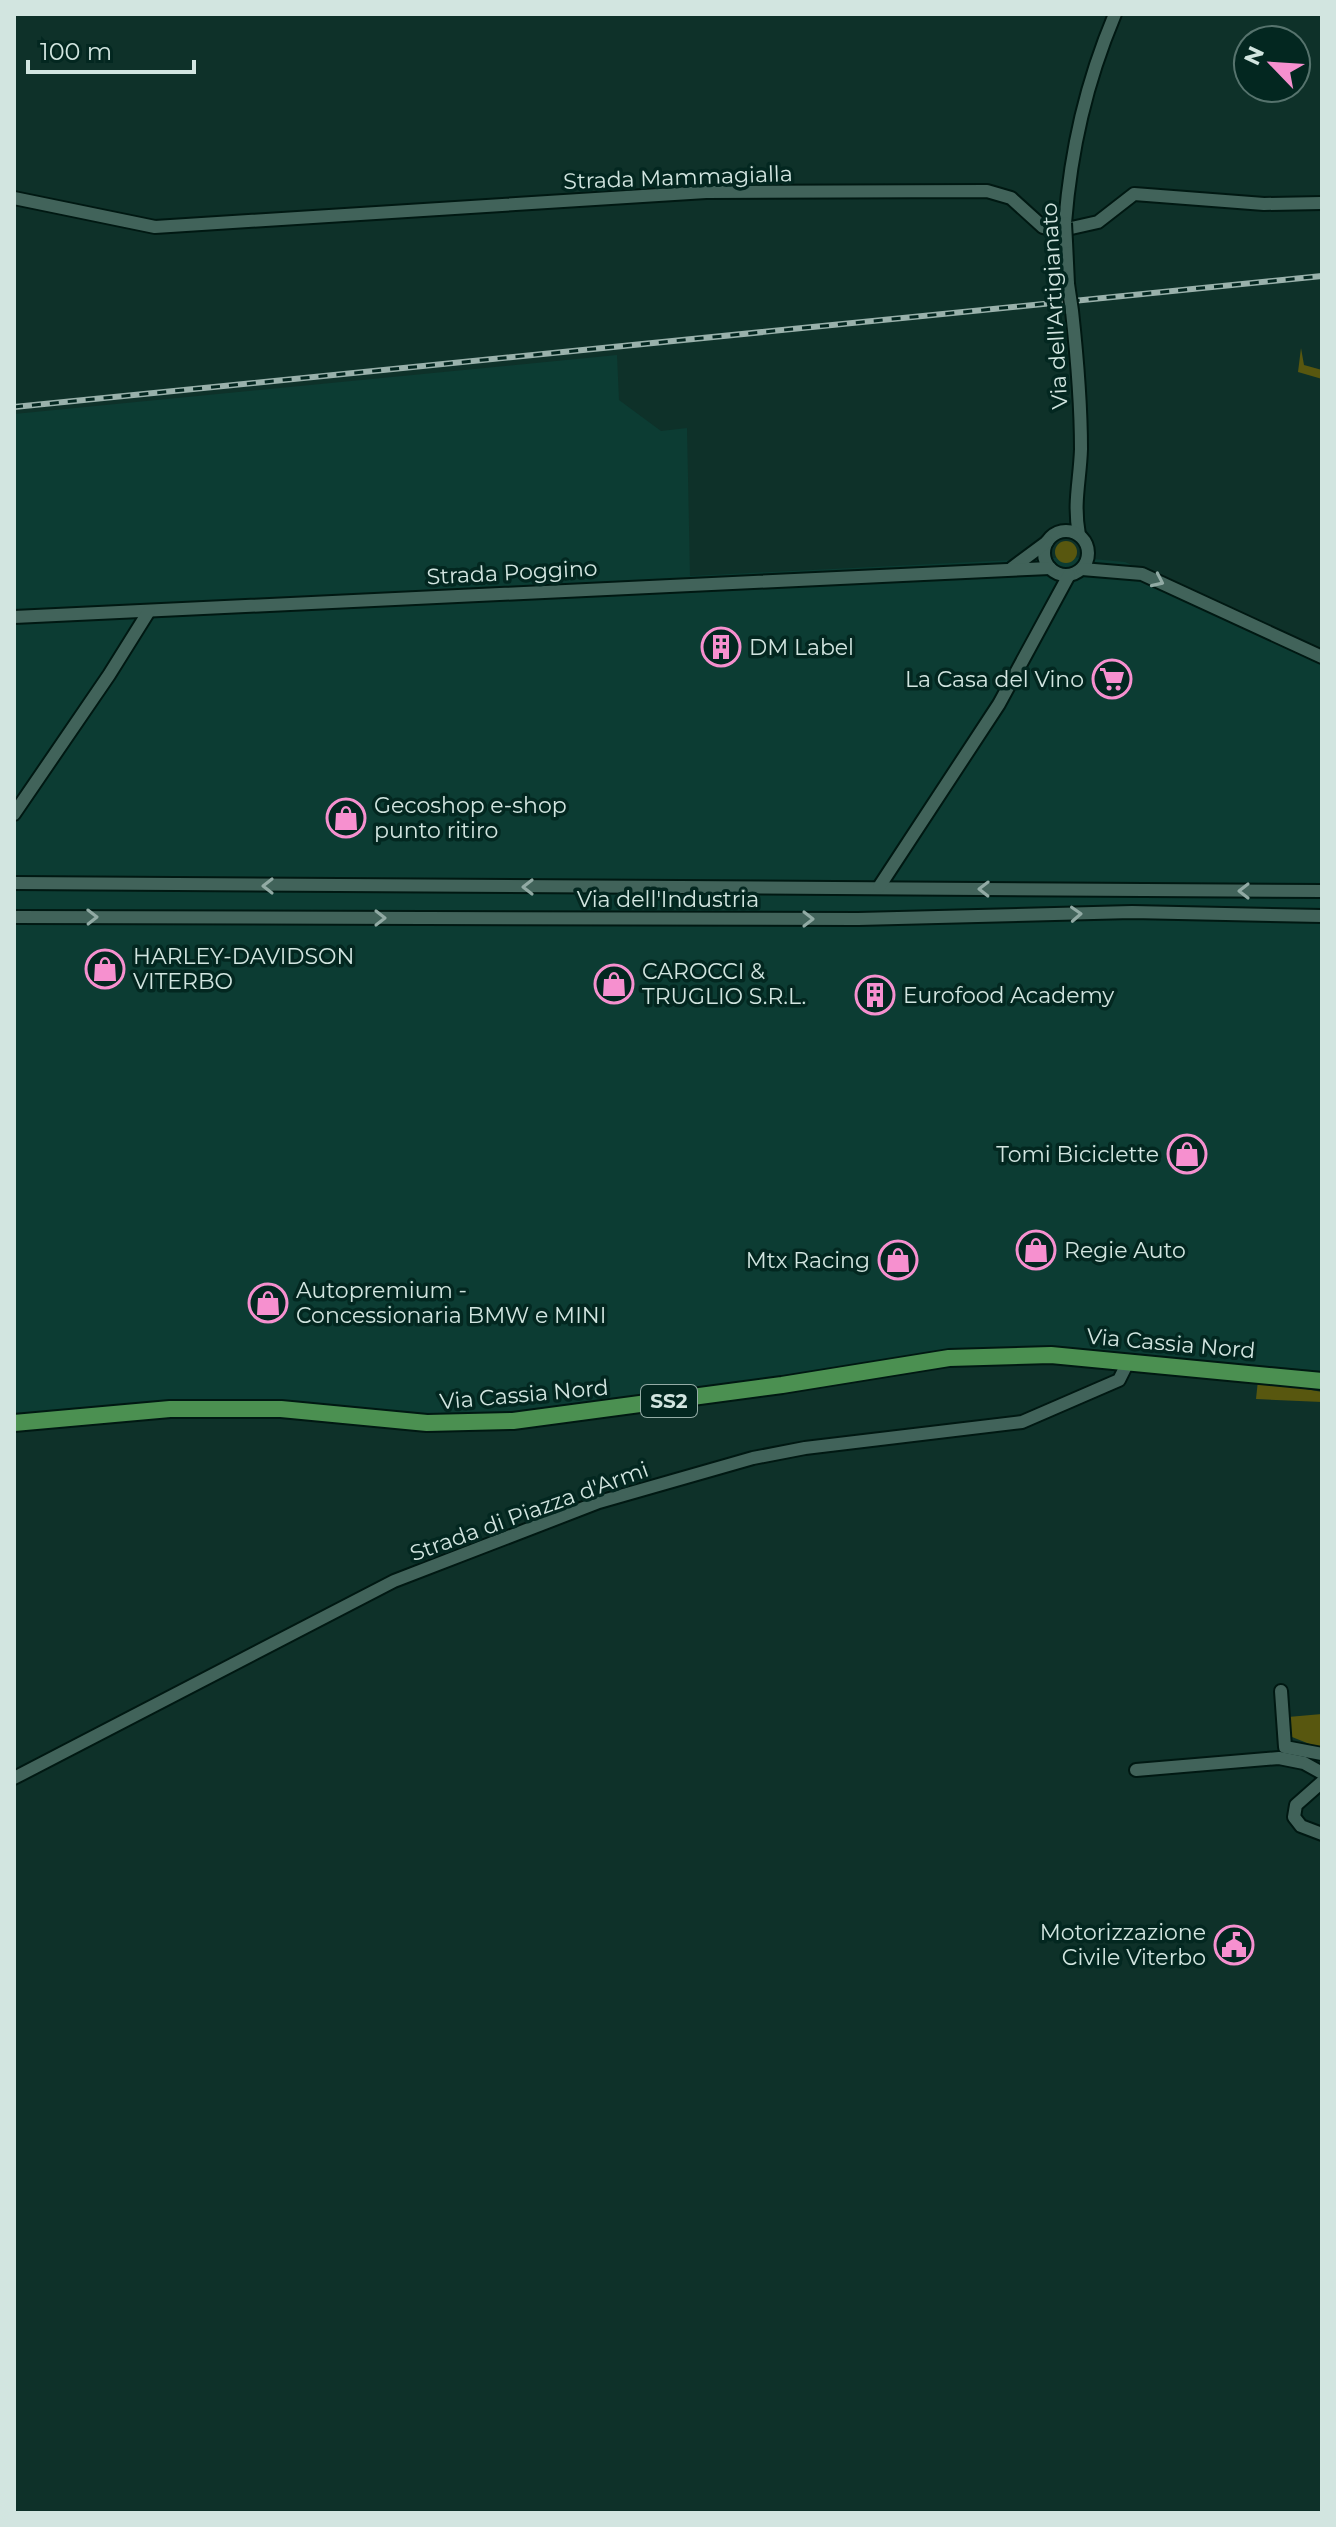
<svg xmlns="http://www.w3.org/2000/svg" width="1336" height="2527" font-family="Montserrat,sans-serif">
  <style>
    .built { fill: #0c3c33 }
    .green { fill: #58570f }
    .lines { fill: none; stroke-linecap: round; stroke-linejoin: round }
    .minor-casing { stroke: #001812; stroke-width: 16 }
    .major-casing { stroke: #001812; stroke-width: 20 }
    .minor { stroke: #41635a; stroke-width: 12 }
    .major { stroke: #4b9051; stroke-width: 16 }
    .rail-casing { stroke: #99b1ab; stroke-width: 6 }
    .rail { stroke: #032720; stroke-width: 3; stroke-dasharray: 9; stroke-linecap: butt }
    .minor-bridge-casing { stroke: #001812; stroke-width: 16; stroke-linecap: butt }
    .minor-bridge { stroke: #41635a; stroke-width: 12 }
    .oneway { stroke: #91aaa4 }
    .labels { text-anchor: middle; stroke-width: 7; stroke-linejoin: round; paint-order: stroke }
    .shield { fill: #032720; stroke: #94aca6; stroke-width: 2 }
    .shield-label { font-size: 20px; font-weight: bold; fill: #d2e5e0 }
    .street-label { font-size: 22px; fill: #d2e5e0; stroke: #032720 }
    .poi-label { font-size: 22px; fill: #d2e5e0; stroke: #032720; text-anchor: start }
  </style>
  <rect width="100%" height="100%" fill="#0e3129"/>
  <polygon class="built" points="617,355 619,400 661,431 687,428 690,576 1071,557 1125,562 1322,651 1322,1371 1051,1346 964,1350 595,1405 499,1416 401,1416 263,1402 169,1401 14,1416 14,414"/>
  <g class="green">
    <polygon points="1301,348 1304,365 1322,370 1322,379 1298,372"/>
    <circle cx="1066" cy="552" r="11"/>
    <polygon points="1258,1380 1322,1392 1322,1402 1256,1399"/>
    <polygon points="1322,1714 1322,1749 1292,1737 1288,1717"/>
  </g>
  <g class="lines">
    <defs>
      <g id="minor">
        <polyline points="14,198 155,227 706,192 987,191 1011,198 1043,227 1058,231 1098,222 1134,194 1264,204 1322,203"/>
        <path d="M1065 223C1071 149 1086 83 1115 14"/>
        <polyline points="1066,242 1068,284"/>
        <path d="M1072 311C1077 357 1081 402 1081 449 1080 481 1073 502 1079 535"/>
        <circle cx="1066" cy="553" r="22"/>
        <polyline points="1012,568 1047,542"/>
        <polyline points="1082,569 1142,574 1322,657"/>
        <polyline points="14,617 1050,568"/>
        <polyline points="14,814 109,675 149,611"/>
        <polyline points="14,883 1322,891"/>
        <polyline points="879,887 999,704 1069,575"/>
        <polyline points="14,917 858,919 1132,912 1322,916"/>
        <polyline points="1281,1691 1285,1747 1322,1754"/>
        <polyline points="1136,1770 1279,1758 1304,1763 1322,1773"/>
        <polyline points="14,1778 394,1581 599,1502 753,1458 805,1448 1022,1422 1119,1380 1128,1362"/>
        <polyline points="1322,1782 1296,1805 1294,1817 1301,1826 1322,1834"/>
      </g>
      <polyline id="major" points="14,1423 170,1409 281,1409 427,1423 513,1421 782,1385 949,1358 1051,1355 1322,1381"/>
    </defs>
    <use href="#minor" class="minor-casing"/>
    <use href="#major" class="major-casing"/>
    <use href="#minor" class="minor"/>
    <use href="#major" class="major"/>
    <defs>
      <polyline id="rail" points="14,407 1322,276"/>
    </defs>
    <use href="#rail" class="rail-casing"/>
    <use href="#rail" class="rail"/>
    <defs>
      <g id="minor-bridge">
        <polyline points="1065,223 1066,242"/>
        <polyline points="1068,284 1072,311"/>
      </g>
    </defs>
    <use href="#minor-bridge" class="minor-bridge-casing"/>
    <use href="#minor-bridge" class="minor-bridge"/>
  </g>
  <defs><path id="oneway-chevron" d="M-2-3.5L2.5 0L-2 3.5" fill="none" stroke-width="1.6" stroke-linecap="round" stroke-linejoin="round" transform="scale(2)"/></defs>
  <g class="oneway">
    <use href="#oneway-chevron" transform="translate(1158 581) rotate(25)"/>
    <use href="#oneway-chevron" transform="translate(268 886) rotate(-180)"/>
    <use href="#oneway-chevron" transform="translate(528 887) rotate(180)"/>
    <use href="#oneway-chevron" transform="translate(984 889) rotate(-179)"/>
    <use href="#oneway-chevron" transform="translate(1244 891) rotate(-180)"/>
    <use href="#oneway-chevron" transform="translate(1076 914) rotate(-3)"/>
    <use href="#oneway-chevron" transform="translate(92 917) rotate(-1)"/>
    <use href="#oneway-chevron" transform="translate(380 918)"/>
    <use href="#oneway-chevron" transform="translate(808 919)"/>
  </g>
  <defs>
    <symbol id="building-ring" viewBox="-11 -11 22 22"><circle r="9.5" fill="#032720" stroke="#f690cf" stroke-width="1.5"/><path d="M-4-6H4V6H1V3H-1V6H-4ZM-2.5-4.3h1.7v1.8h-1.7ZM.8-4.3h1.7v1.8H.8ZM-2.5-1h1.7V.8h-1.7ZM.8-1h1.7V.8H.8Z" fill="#f690cf"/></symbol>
    <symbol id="supermarket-ring" viewBox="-11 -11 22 22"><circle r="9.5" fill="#032720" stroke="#f690cf" stroke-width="1.5"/><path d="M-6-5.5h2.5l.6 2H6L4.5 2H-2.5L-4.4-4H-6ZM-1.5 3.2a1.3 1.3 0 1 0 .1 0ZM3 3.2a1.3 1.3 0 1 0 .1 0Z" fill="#f690cf"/></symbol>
    <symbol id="shop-ring" viewBox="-11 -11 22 22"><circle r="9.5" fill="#032720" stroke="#f690cf" stroke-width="1.5"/><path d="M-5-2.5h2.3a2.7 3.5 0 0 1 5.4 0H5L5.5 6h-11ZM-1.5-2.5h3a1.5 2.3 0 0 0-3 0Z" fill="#f690cf"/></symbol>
    <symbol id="civic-ring" viewBox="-11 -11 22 22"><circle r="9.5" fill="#032720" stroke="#f690cf" stroke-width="1.5"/><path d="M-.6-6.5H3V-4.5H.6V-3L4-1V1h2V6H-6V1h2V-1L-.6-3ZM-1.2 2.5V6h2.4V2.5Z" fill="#f690cf"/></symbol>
  </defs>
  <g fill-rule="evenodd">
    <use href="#building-ring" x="699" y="625" width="44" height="44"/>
    <use href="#supermarket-ring" x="1090" y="657" width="44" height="44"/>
    <use href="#shop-ring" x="324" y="796" width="44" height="44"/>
    <use href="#shop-ring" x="83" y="947" width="44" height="44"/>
    <use href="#shop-ring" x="592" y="962" width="44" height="44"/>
    <use href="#building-ring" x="853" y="973" width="44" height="44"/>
    <use href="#shop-ring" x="1165" y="1132" width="44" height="44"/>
    <use href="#shop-ring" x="1014" y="1228" width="44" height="44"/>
    <use href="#shop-ring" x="876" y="1238" width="44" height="44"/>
    <use href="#shop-ring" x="246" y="1281" width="44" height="44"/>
    <use href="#civic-ring" x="1212" y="1923" width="44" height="44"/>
  </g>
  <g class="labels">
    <rect class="shield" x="641" y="1385" width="56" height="32" rx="6"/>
    <g class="shield-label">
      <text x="669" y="1408">SS2</text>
    </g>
    <g class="street-label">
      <text transform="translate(678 177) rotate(-2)" y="8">Strada Mammagialla</text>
      <text transform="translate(1054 306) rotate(-93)" y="8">Via dell'Artigianato</text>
      <text transform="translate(512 572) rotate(-3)" y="8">Strada Poggino</text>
      <text x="668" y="907">Via dell'Industria</text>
      <text transform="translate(1171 1343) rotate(5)" y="8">Via Cassia Nord</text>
      <text transform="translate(524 1394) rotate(-5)" y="8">Via Cassia Nord</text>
      <text transform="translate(529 1511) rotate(-20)" y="8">Strada di Piazza d'Armi</text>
    </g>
    <g class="poi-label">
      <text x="749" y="655">DM Label</text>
      <text x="1084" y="687" text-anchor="end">La Casa del Vino</text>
      <text x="374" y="813">Gecoshop e-shop<tspan x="374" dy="25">punto ritiro</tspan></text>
      <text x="133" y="964">HARLEY-DAVIDSON<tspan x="133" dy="25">VITERBO</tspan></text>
      <text x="642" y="979">CAROCCI &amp;<tspan x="642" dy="25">TRUGLIO S.R.L.</tspan></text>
      <text x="903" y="1003">Eurofood Academy</text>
      <text x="1159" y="1162" text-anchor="end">Tomi Biciclette</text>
      <text x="1064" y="1258">Regie Auto</text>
      <text x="870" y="1268" text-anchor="end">Mtx Racing</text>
      <text x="296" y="1298">Autopremium -<tspan x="296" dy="25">Concessionaria BMW e MINI</tspan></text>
      <text x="1206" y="1940" text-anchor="end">Motorizzazione<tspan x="1206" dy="25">Civile Viterbo</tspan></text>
    </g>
  </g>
  <rect width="1336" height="2527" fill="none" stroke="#d2e5e0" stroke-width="32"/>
  <g transform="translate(1272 64) rotate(295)"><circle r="38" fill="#032720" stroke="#56736d" stroke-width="2"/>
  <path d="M0-6L14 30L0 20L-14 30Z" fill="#f690cf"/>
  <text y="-12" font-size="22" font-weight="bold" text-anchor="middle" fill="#d2e5e0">N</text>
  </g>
  <path d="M28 60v12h166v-12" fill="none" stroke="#d2e5e0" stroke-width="4"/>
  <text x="40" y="60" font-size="24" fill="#d2e5e0" stroke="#032720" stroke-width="6" paint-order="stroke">100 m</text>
</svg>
